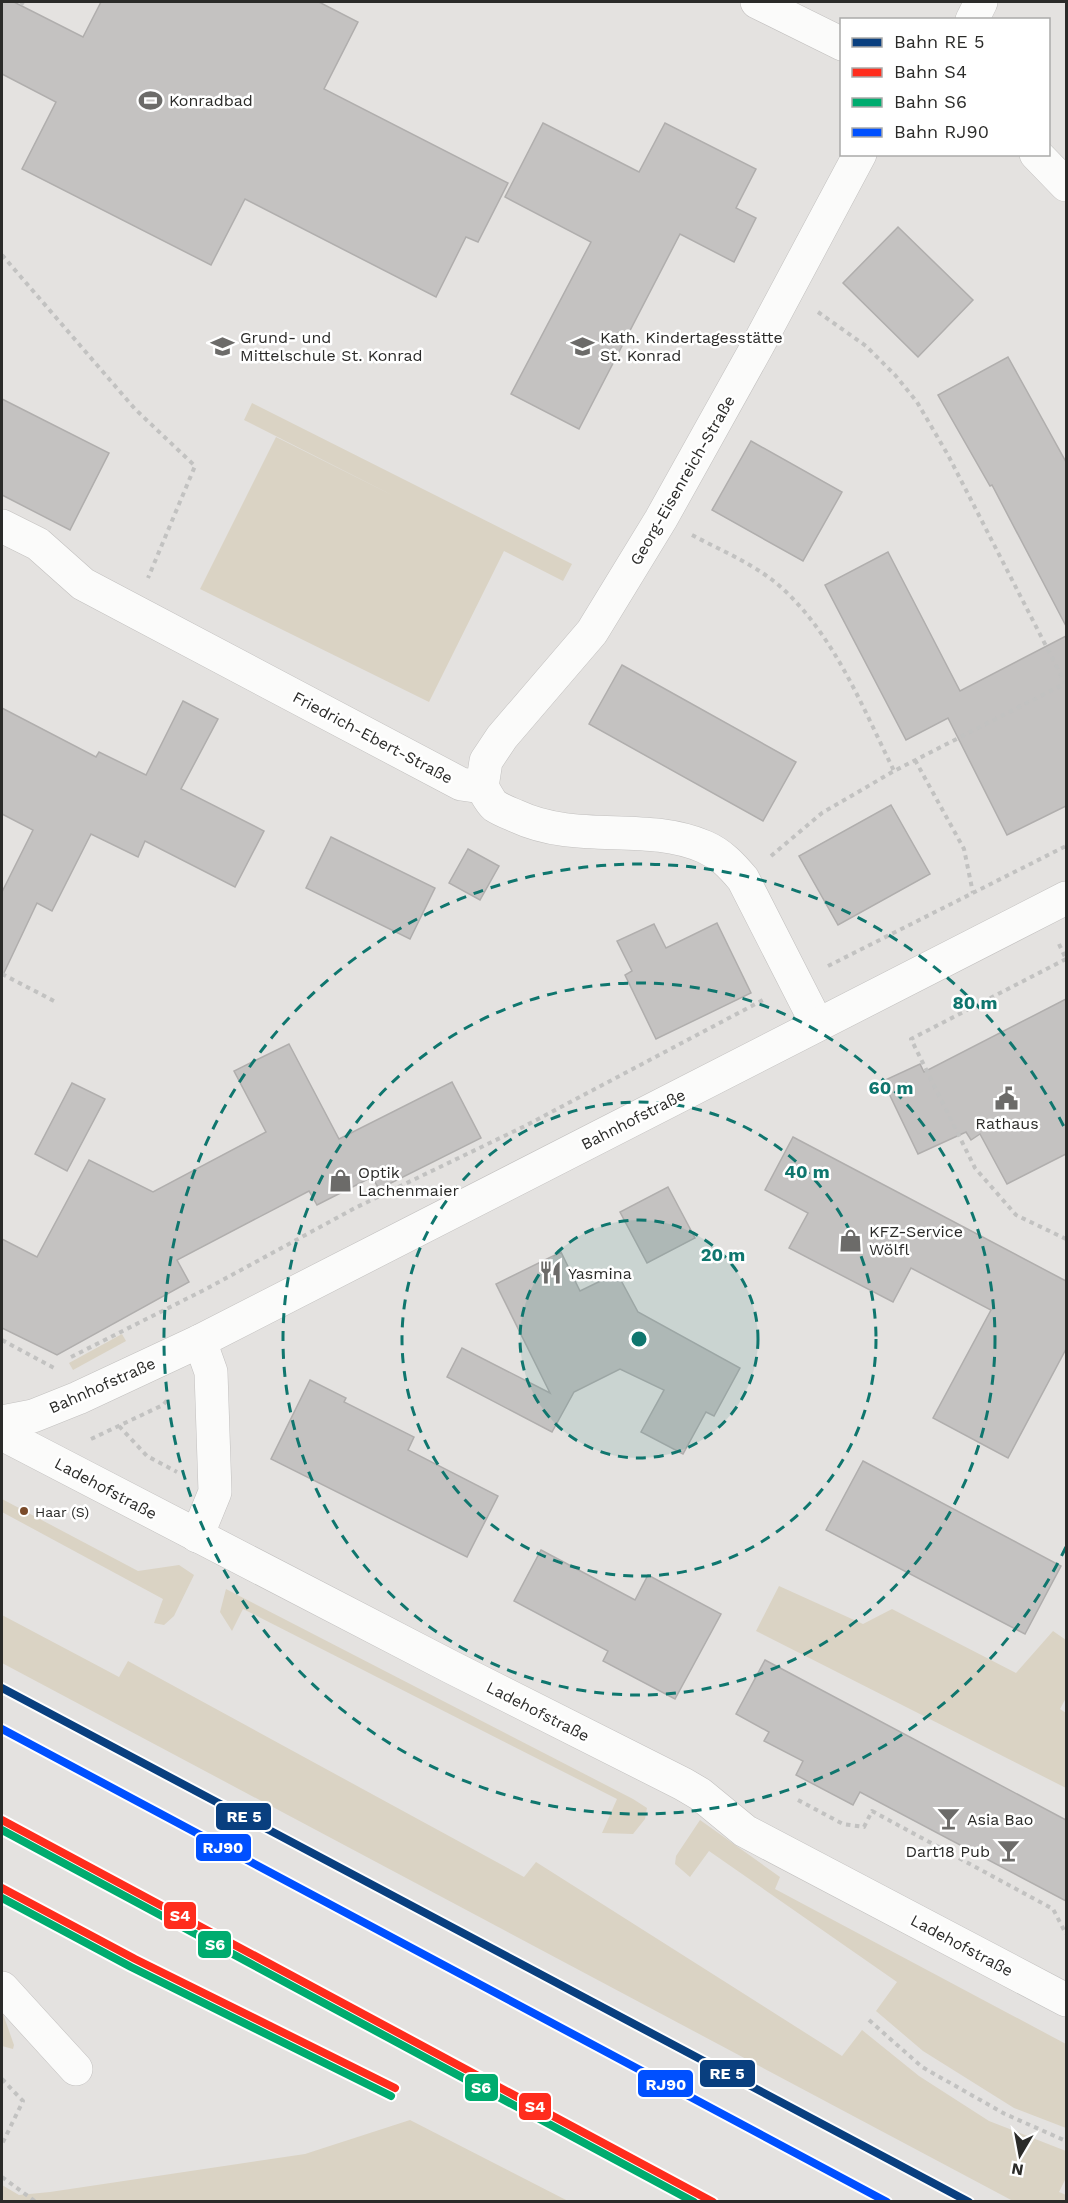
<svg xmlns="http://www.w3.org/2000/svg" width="1068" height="2203" font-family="'Work Sans',sans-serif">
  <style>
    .green { fill: #dad3c4 }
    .building { fill: #c4c2c1; stroke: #b0aead; stroke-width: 1.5 }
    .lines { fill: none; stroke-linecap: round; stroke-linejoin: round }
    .minor-casing { stroke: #c2c0bf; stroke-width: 34 }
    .path { stroke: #c2c2c1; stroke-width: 4; stroke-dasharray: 4.5 4.5; stroke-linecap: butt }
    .minor { stroke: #fbfbfa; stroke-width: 33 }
    .rail-1-casing { stroke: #fff; stroke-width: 12 }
    .rail-2-casing { stroke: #fff; stroke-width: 12 }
    .rail-3-casing { stroke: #fff; stroke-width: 12 }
    .rail-4-casing { stroke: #fff; stroke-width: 12 }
    .rail-1 { stroke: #093f7f; stroke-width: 8 }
    .rail-2 { stroke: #ff2d1d; stroke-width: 8 }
    .rail-3 { stroke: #00ac6f; stroke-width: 8 }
    .rail-4 { stroke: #0050ff; stroke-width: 8 }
    .ring { fill: none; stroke: #0f766e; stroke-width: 3; stroke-dasharray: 10 8 }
    .bus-dot { fill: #7a4b2a; stroke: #fff; stroke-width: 2 }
    .labels { text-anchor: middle; stroke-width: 5; stroke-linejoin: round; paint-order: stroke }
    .bus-label { font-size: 14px; fill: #2b2b29; stroke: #fff; text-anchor: start }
    .poi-label { font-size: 16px; fill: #2b2b29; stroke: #fff; text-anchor: start }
    .street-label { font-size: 16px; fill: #2b2b29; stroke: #fff }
    .centre { fill: #0f766e; stroke: #fff; stroke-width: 3 }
    .ring-label { font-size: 18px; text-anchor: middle; font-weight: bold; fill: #0f766e; stroke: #fff; stroke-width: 5; stroke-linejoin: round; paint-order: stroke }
    .line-badge { stroke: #fff; stroke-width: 2 }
    .badge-label { font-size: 16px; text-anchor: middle; font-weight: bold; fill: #fff }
  </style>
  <rect width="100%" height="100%" fill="#e4e2e0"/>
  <g class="green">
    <polygon points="252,403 572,564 563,581 504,551 429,702 200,589 276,437 394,496 244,420"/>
    <polygon points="122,1334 126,1341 73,1370 69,1363"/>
    <polygon points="2,1499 138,1571 179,1565 194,1575 174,1616 164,1625 154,1623 163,1599 2,1512"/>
    <polygon points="779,1586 863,1624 892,1609 1016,1673 1053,1631 1066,1640 1066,1698 1060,1709 1066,1713 1066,1788 756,1631"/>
    <polygon points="226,1589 633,1799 647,1808 645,1819 633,1834 602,1833 617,1799 243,1609 232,1631 220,1612"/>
    <polygon points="2,1615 119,1677 128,1661 524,1877 536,1862 842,2056 862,2030 919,2076 989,2121 1066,2151 1066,2178 1059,2192 1066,2195 1066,2201 1013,2201 2,1663"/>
    <polygon points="700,1820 780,1877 775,1889 1066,2044 1066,2128 1014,2108 923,2051 876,2011 897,1982 709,1851 690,1877 675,1864 676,1856"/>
    <polygon points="2,2011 14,2045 13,2049 2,2046"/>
    <polygon points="410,2120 568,2201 2,2201 2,2185 19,2195 50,2192 305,2154"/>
  </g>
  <g class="building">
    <polygon points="2,2 14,2 83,37 101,2 319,2 358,22 324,89 508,183 478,242 466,237 436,297 245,199 211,265 22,169 56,102 2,74"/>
    <polygon points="543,123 639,172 665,123 756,169 736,208 756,218 734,262 680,234 579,429 511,394 591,242 505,197"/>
    <polygon points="898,227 973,300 918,357 843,283"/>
    <polygon points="1008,357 1066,462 1066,626 992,485 990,486 938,395"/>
    <polygon points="2,399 109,453 70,530 2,495"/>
    <polygon points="751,441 842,492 803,561 712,510"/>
    <polygon points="888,552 960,691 1066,636 1066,806 1007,835 948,718 906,740 825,585"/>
    <polygon points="622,665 796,762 763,821 589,724"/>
    <polygon points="183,701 218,719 181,789 264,831 235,887 145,841 138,857 91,834 52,911 37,903 2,977 2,892 33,830 2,814 2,708 96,757 99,752 146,775"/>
    <polygon points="891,805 930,874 838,925 799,856"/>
    <polygon points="331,837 435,888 410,939 306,888"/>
    <polygon points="468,849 499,866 480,900 449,883"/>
    <polygon points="717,923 751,993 656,1039 625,975 632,971 617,941 654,924 666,948"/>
    <polygon points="1066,999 1066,1154 1007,1184 980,1134 971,1140 966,1132 918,1154 883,1081 920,1064 924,1072"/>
    <polygon points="289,1044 339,1139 452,1082 481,1138 379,1189 372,1177 317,1205 309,1191 177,1260 189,1282 57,1355 2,1328 2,1239 37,1257 89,1160 153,1192 266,1132 234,1071"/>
    <polygon points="72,1083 105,1099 67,1171 35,1154"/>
    <polygon points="793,1137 1066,1281 1066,1349 1008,1458 933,1418 991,1310 911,1268 893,1302 789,1248 808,1213 765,1190"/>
    <polygon points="668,1187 695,1238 647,1263 620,1212"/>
    <polygon points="561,1252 580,1291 617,1273 638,1312 740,1368 714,1416 706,1412 683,1454 641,1432 664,1390 620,1369 574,1392 552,1432 447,1377 462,1348 550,1393 496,1284"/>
    <polygon points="310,1380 346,1398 344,1402 414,1437 408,1450 498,1496 467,1557 271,1459"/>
    <polygon points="863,1461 1061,1566 1025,1634 826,1530"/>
    <polygon points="541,1550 635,1600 648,1575 721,1614 675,1699 603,1661 608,1651 514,1601"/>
    <polygon points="765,1660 1066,1820 1066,1901 860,1792 853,1805 796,1775 803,1761 764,1741 769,1732 736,1714"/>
  </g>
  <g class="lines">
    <defs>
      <g id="minor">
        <polyline points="757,2 842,44"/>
        <polyline points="972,20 981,2"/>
        <polyline points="1036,154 1066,185"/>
        <path d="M2 526 38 544 83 584 461 784 482 787C486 793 490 802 495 806 501 810 509 813 516 816 578 845 645 821 705 847 721 854 732 866 743 879L817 1024"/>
        <polyline points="482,787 486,761 502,737 592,632 661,519 758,345 860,154"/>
        <polyline points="2,1422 33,1416 78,1398 200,1341 1066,898"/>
        <polyline points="2,1434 451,1667 683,1784 700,1794 745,1831 1066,2000"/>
        <polyline points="197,1536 215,1492 211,1372 200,1341"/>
        <polyline points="2,1988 76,2069"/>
      </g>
    </defs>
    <use href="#minor" class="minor-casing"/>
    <g class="path">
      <polyline points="21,5 23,2"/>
      <polyline points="2,255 135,409 195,466 148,578"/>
      <polyline points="818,312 866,346 895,375 917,402 948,455 1065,683"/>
      <path d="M692 535C722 551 757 565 783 589 835 637 863 708 894 771"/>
      <polyline points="915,760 964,849 973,893"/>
      <polyline points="771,856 822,813 894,771 1066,683"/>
      <polyline points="1059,944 1066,959"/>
      <polyline points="1066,959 911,1039 975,1168 1016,1215 1066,1239"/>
      <polyline points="828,966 1066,846"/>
      <polyline points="2,974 56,1002"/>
      <polyline points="2,1340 54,1368"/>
      <polyline points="71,1357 206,1289 355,1208 525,1126 763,1000"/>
      <polyline points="119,1426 147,1456 177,1472"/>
      <polyline points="91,1439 163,1405 169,1398"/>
      <polyline points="798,1800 843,1824 864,1827 872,1811 1053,1909 1066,1934"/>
      <polyline points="869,2020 922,2067 1005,2114 1066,2141"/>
      <polyline points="2,2079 23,2101 2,2144"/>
      <polyline points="2,2177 36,2202"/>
    </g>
    <use href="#minor" class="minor"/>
    <defs>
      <polyline id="rail-1" points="2,1688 969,2202"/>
      <g id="rail-2">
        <polyline points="2,1820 713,2202"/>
        <polyline points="2,1888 135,1959 395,2088"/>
      </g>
      <g id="rail-3">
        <polyline points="2,1830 694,2202"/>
        <polyline points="2,1898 131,1967 391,2096"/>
      </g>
      <polyline id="rail-4" points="2,1729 887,2202"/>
    </defs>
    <use href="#rail-1" class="rail-1-casing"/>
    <use href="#rail-2" class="rail-2-casing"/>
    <use href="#rail-3" class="rail-3-casing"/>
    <use href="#rail-4" class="rail-4-casing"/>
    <use href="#rail-1" class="rail-1"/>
    <use href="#rail-2" class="rail-2"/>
    <use href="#rail-3" class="rail-3"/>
    <use href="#rail-4" class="rail-4"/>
  </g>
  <circle cx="639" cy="1339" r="119" fill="#0f766e" fill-opacity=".12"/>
  <g class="ring">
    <circle cx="639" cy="1339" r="119"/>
    <circle cx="639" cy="1339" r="237"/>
    <circle cx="639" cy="1339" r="356"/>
    <path d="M1066 1547A475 475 0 1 1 1066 1131"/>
  </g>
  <defs>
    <symbol id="stadium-bare" viewBox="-9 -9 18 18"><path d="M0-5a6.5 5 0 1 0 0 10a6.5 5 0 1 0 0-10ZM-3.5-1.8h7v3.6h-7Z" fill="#6c6b69" stroke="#fff" stroke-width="2.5" paint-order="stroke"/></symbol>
    <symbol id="school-bare" viewBox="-9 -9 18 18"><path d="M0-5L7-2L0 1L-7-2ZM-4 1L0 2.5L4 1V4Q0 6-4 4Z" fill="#6c6b69" stroke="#fff" stroke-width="2.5" paint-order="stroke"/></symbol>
    <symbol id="civic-bare" viewBox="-9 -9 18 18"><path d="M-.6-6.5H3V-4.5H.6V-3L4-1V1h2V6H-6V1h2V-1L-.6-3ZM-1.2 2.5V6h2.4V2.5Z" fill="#6c6b69" stroke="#fff" stroke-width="2.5" paint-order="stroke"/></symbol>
    <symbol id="shop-bare" viewBox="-9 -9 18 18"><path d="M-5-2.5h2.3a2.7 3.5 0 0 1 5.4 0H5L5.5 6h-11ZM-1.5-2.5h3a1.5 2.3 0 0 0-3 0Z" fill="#6c6b69" stroke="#fff" stroke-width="2.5" paint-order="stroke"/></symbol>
    <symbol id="restaurant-bare" viewBox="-9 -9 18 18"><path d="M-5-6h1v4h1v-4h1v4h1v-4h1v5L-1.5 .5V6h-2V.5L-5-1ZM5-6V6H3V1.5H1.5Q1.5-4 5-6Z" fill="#6c6b69" stroke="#fff" stroke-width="2.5" paint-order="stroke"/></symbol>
    <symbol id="bar-bare" viewBox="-9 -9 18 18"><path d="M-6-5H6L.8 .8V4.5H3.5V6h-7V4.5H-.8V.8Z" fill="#6c6b69" stroke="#fff" stroke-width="2.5" paint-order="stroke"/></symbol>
  </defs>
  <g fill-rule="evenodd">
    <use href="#stadium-bare" x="134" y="84" width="33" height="33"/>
    <use href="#school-bare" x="206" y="330" width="33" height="33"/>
    <use href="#school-bare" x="566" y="330" width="33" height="33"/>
    <use href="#civic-bare" x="990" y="1082" width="33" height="33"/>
    <use href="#shop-bare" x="324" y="1164" width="33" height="33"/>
    <use href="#shop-bare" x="834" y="1224" width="33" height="33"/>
    <use href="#restaurant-bare" x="534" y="1256" width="33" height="33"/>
    <use href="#bar-bare" x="932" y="1802" width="33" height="33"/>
    <use href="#bar-bare" x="992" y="1834" width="33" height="33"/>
  </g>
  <circle class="bus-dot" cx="24" cy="1511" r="5"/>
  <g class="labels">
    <g class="bus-label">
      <text x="35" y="1517">Haar (S)</text>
    </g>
    <g class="poi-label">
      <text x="169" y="106">Konradbad</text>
      <text x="240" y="343">Grund- und<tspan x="240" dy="18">Mittelschule St. Konrad</tspan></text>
      <text x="600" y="343">Kath. Kindertagesstätte<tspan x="600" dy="18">St. Konrad</tspan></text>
      <text x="1007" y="1129" text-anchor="middle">Rathaus</text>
      <text x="358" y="1178">Optik<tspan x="358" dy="18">Lachenmaier</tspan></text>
      <text x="869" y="1237">KFZ-Service<tspan x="869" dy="18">Wölfl</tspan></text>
      <text x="568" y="1279">Yasmina</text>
      <text x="967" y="1825">Asia Bao</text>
      <text x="990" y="1857" text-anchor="end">Dart18 Pub</text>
    </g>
    <g class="street-label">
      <text transform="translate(682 480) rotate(-60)" y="6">Georg-Eisenreich-Straße</text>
      <text transform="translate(373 737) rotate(28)" y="6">Friedrich-Ebert-Straße</text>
      <text transform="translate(633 1119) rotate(-27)" y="6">Bahnhofstraße</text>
      <text transform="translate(102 1385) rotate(-24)" y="6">Bahnhofstraße</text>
      <text transform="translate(106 1488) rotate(28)" y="6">Ladehofstraße</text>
      <text transform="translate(538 1711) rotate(27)" y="6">Ladehofstraße</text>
      <text transform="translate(962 1945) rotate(28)" y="6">Ladehofstraße</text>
    </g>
  </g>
  <circle cx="639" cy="1339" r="9" class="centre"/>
  <g class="ring-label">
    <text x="975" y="1009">80 m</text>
    <text x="891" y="1094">60 m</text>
    <text x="807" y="1178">40 m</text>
    <text x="723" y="1261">20 m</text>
  </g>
  <g class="line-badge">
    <rect x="215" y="1802" width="57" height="29" rx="6" fill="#093f7f"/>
    <rect x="195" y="1833" width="57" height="29" rx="6" fill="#0050ff"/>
    <rect x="163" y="1901" width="34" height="29" rx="6" fill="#ff2d1d"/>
    <rect x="197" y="1930" width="35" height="29" rx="6" fill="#00ac6f"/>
    <rect x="699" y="2059" width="57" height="29" rx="6" fill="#093f7f"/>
    <rect x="637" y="2069" width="57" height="29" rx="6" fill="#0050ff"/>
    <rect x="464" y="2073" width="35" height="29" rx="6" fill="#00ac6f"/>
    <rect x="518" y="2092" width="34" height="29" rx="6" fill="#ff2d1d"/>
  </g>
  <g class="badge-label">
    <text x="244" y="1822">RE 5</text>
    <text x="223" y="1853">RJ90</text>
    <text x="180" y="1921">S4</text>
    <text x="215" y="1950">S6</text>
    <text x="727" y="2079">RE 5</text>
    <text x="666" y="2090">RJ90</text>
    <text x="481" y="2093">S6</text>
    <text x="535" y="2112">S4</text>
  </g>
  <rect width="1068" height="2203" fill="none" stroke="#2b2b29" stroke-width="6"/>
  <rect x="840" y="18" width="210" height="138" fill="#ffffff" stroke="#aaaaa9" stroke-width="1.5"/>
  <rect x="852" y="38" width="30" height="9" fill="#093f7f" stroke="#aaaaa9" stroke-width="1.5"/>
  <text x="894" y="48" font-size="18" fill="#2b2b29">Bahn RE 5</text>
  <rect x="852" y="68" width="30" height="9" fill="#ff2d1d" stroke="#aaaaa9" stroke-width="1.5"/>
  <text x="894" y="78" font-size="18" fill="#2b2b29">Bahn S4</text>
  <rect x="852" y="98" width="30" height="9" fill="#00ac6f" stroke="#aaaaa9" stroke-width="1.5"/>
  <text x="894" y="108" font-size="18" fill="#2b2b29">Bahn S6</text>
  <rect x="852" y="128" width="30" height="9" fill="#0050ff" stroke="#aaaaa9" stroke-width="1.5"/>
  <text x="894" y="138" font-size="18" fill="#2b2b29">Bahn RJ90</text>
  <g transform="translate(1020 2155) rotate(190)" stroke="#ffffff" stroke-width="4.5" paint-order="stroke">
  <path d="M0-4.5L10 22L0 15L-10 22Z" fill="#2b2b29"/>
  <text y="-9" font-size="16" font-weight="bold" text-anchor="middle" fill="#2b2b29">N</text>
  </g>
</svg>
